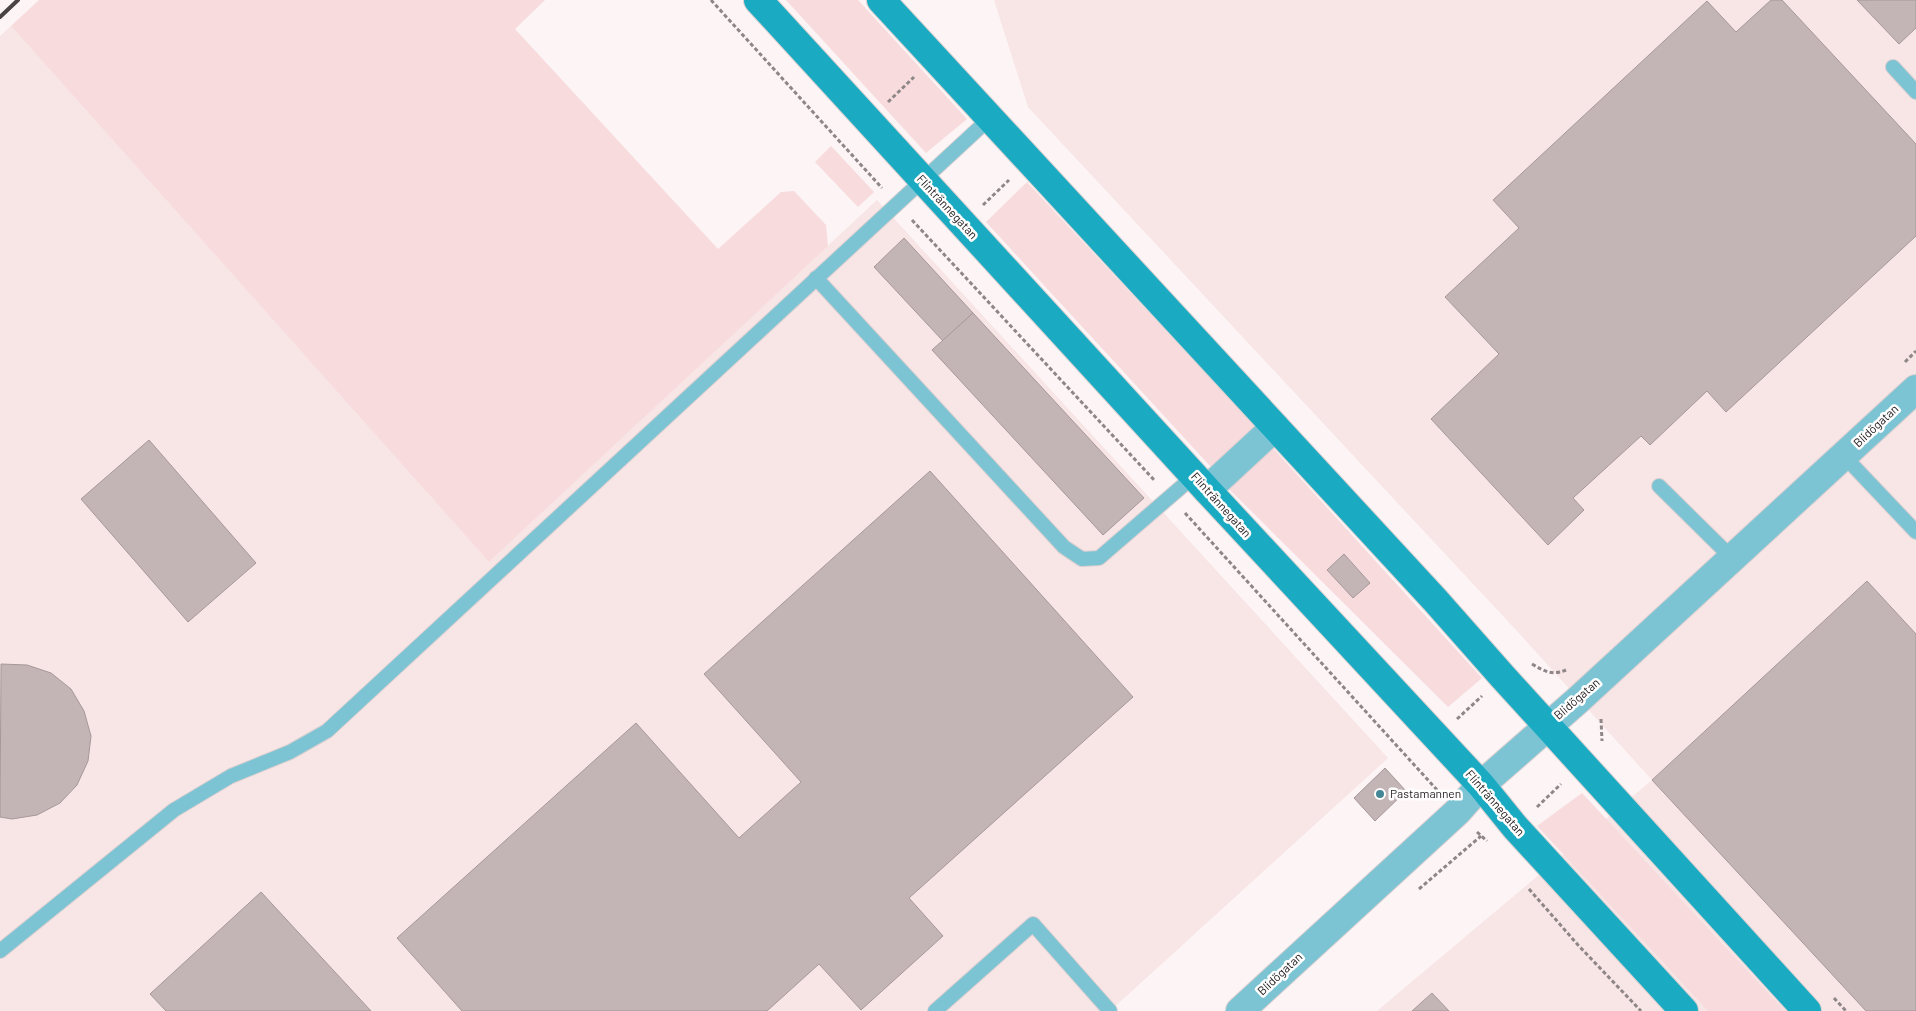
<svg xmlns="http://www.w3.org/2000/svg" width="1916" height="1011" font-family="Barlow,sans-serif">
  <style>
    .built { fill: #f8e5e6 }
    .green { fill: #f7dbdd }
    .building { fill: #c3b4b5; stroke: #a69899 }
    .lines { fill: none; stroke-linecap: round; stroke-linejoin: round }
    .lane-casing { stroke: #d6cecf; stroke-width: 16 }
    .street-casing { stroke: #d6cecf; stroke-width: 30 }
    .secondary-casing { stroke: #d6cecf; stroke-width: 30 }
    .path { stroke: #8e8687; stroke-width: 3; stroke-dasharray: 4 2.5; stroke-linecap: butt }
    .lane { stroke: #7cc4d4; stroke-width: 14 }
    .street { stroke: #7cc4d4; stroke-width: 28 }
    .secondary { stroke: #1aaac2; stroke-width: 28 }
    .rail { stroke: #494344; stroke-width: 4 }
    .poi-dot { fill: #438796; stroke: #fff; stroke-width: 2 }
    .labels { text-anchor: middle; stroke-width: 5; stroke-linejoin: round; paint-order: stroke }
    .street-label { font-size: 12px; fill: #272122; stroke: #fff }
    .poi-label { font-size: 12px; fill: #272122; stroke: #fff; text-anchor: start }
  </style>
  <rect width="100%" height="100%" fill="#fdf4f5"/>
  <g class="built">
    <polygon points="994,0 1916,0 1916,1011 1377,1011 1652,780 1518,632 1028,107"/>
    <polygon points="11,26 489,562 877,200 1388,758 1110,1011 0,1011 0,36"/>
  </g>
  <g class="green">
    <polygon points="39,0 545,0 515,29 718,249 781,192 794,191 826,225 828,246 489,562 11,26"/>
    <polygon points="786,0 858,0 967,119 926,153"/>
    <polygon points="831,146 874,192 858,207 815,162"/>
    <polygon points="1027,182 1255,426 1211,467 986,222"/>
    <polygon points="1272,447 1482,678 1448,707 1229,489"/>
    <polygon points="1582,793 1785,1011 1708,1011 1537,826"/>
  </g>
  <g class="building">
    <polygon points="1771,0 1782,0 1916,144 1916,236 1726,412 1707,391 1650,445 1641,436 1573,498 1584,510 1548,545 1431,419 1499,354 1445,297 1519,228 1493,200 1707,1 1736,32"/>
    <polygon points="1857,0 1916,0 1916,28 1899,44"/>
    <polygon points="904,238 973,313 943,341 874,267"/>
    <polygon points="973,313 1144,498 1103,535 932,350"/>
    <polygon points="149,440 256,563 188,622 81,499"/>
    <polygon points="930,471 1133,697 909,898 943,936 861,1010 819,964 767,1011 462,1011 397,938 636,723 739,838 801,782 704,674"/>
    <polygon points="1344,554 1370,583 1353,598 1327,570"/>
    <polygon points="1867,581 1916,634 1916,1011 1866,1011 1652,780"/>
    <polygon points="1,664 27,665 51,673 71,689 84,711 91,736 88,761 77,785 60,803 37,815 12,819 0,817"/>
    <polygon points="1385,768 1406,791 1375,821 1354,798"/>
    <polygon points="261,892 371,1011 166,1011 150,994"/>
    <polygon points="1432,993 1449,1011 1412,1011"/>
  </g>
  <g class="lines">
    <defs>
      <g id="lane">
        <polyline points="1893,67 1916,92"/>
        <polyline points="816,278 1064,547 1082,559 1099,558 1194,476"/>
        <polyline points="1844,456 1916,532"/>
        <polyline points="1659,486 1732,558"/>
        <polyline points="0,951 174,810 231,776 290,752 327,731 990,118"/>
        <polyline points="935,1011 1033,924 1110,1011"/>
      </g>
      <g id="street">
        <polyline points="1207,490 1275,427"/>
        <polyline points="1240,1011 1457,812 1481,785 1578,700 1916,389"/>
      </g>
      <g id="secondary">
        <polyline points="758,0 1207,490 1481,785 1515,827 1684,1011"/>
        <polyline points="881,0 1435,600 1503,677 1807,1011"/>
      </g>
    </defs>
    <use href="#lane" class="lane-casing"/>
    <use href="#street" class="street-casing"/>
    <use href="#secondary" class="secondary-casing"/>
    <g class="path">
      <polyline points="711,0 882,188"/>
      <polyline points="888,102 914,77"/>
      <polyline points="983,205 1009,180"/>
      <polyline points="912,220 1155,481"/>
      <polyline points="1905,362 1916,351"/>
      <polyline points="1185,513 1438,791"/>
      <path d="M1532 664C1544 671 1552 676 1566 670"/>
      <polyline points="1457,719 1482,696"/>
      <polyline points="1601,719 1602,741"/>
      <polyline points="1537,807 1561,784"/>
      <polyline points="1477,832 1487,841"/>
      <polyline points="1419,889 1481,836"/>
      <polyline points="1529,889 1578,945 1641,1011"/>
      <polyline points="1834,998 1846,1011"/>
    </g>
    <use href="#lane" class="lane"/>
    <use href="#street" class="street"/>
    <use href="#secondary" class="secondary"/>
    <polyline class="rail" points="0,17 18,0"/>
  </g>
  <circle class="poi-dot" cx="1380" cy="794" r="5"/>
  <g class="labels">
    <g class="street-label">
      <text transform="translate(947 207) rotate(47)" y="4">Flintrännegatan</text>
      <text transform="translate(1876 426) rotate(-43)" y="4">Blidögatan</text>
      <text transform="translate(1221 505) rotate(48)" y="4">Flintrännegatan</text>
      <text transform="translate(1577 699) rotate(-41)" y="4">Blidögatan</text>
      <text transform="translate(1495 803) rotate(49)" y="4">Flintrännegatan</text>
      <text transform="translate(1280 974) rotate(-43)" y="4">Blidögatan</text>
    </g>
    <g class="poi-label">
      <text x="1390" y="798">Pastamannen</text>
    </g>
  </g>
</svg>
